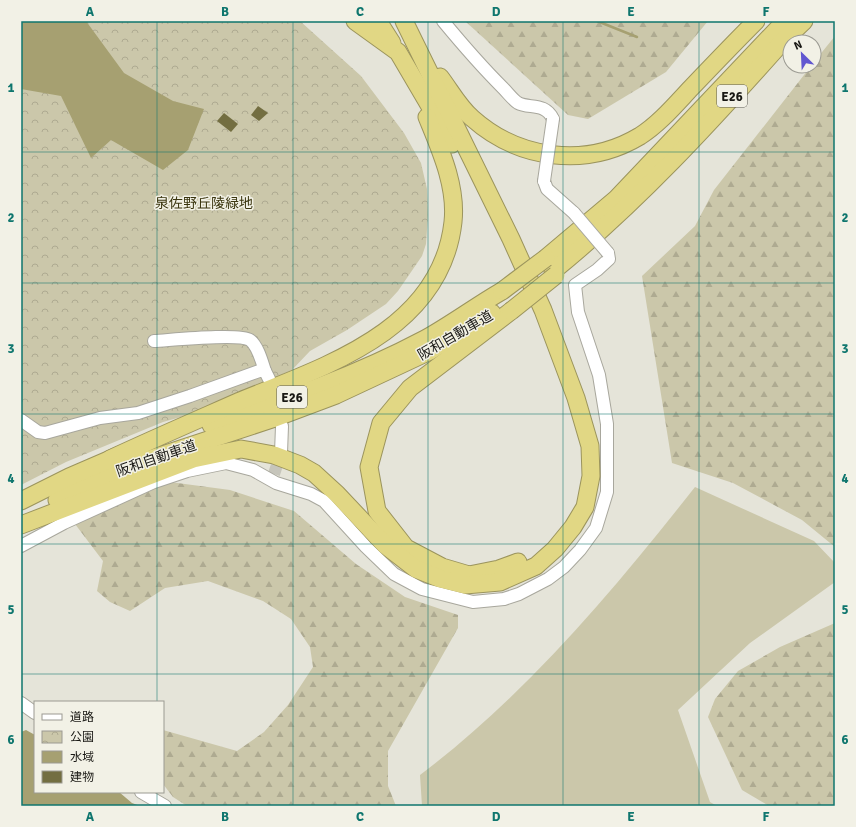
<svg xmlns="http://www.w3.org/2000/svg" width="856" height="827" font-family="Signika,'Noto Sans JP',sans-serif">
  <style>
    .green { fill: #cbc7aa }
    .forest { fill: url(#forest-firs) }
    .park { fill: url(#park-crowns) }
    .water { fill: #a6a071 }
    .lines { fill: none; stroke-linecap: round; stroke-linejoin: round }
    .stream { stroke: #a6a071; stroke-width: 2.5 }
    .building { fill: #736e41 }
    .minor-tunnel { stroke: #c6c5bb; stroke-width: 12; stroke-dasharray: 12 6; stroke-linecap: butt }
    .minor-casing { stroke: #a8a79d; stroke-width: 14 }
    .highway-casing { stroke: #9b945d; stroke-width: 19 }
    .minor { stroke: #fff; stroke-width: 12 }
    .highway { stroke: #e1d784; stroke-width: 17 }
    .minor-bridge-casing { stroke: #a8a79d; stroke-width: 14; stroke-linecap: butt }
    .highway-bridge-casing { stroke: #9b945d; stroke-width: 19; stroke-linecap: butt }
    .minor-bridge { stroke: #fff; stroke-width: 12 }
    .highway-bridge { stroke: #e1d784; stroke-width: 17 }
    .grid { fill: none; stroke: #0f766e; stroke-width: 1; stroke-opacity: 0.55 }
    .labels { text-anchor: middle; stroke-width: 3; stroke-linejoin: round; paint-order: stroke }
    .shield { fill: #f2f1e6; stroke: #5a5953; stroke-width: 1 }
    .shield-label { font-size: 13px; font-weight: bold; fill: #191814 }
    .park-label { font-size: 14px; fill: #3a350e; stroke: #f2f1e6 }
    .street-label { font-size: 14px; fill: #191814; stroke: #f2f1e6 }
    .neatline { fill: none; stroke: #0f766e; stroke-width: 1.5 }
    .grid-label { font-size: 13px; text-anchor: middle; font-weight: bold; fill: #0f766e }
  </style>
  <defs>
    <pattern id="forest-firs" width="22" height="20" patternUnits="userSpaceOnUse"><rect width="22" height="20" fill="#cbc7aa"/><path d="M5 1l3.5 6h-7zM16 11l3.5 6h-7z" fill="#aeaa91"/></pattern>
    <pattern id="park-crowns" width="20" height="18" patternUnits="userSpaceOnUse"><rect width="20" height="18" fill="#cbc7aa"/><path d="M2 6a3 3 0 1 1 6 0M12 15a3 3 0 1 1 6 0" fill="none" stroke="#aeaa91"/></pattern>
  </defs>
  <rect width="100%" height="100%" fill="#e5e4d9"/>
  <path class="green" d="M695 487 814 541 835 563V582L750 643 678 710 710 802 717 806H422L420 775C526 695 613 591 695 487Z"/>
  <g class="forest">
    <polygon points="465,21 708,21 666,72 588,119 568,115"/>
    <polygon points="835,36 835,547 802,520 733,483 672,463 642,276 695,226 714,190 811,66 814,66 814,62"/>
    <polygon points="170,482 230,490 294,511 356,564 405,597 458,615 458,628 388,751 388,786 396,806 187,806 173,797 163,784 163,730 237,751 264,732 288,705 313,667 310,647 291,619 263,601 208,581 165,588 130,611 110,602 97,591 103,561 75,524"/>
    <polygon points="835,623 835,806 769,806 742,790 708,717 715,699 738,671 780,647"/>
  </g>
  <polygon class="park" points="21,21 300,21 361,76 404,133 421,163 427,189 428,215 426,244 422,256 398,291 386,304 347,330 310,351 292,370 188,415 163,422 66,462 21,485"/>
  <g class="water">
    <polygon points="21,21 86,21 124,73 173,101 204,109 188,150 163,170 111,140 91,158 61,96 21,89"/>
    <polygon points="26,730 35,735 35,792 119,792 132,803 140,806 21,806 21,732"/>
  </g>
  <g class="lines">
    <polyline class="stream" points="597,21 637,37"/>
  </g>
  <g class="building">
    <polygon points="258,106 268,113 259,121 251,115"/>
    <polygon points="224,113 238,124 231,132 217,121"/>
  </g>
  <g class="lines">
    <polyline class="minor-tunnel" points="274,474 281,453"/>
    <defs>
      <g id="minor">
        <path d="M443 21C462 44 482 67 503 88 508 93 513 100 518 103 529 109 545 102 553 119"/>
        <polyline points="544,181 547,189 574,213"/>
        <path d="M154 341C172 340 239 333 250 340 258 346 262 362 265 371"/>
        <polyline points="21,420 38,432 45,433 100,418 138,413 190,396 262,370 265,371 269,379"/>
        <polyline points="281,453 282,426"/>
        <polyline points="21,546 64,523 154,482 187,471 226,463 253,470 276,483 311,494 324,501 366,547 394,574 422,589 473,602 504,599 519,594 548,579 564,567 580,550 596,528 607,492 607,424 599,375 578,312 575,285 597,270 609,259 608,253"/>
        <polyline points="21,703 35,713"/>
        <polyline points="141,792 165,806"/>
      </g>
      <g id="highway">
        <polyline points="355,21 398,52 452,144"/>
        <polyline points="378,21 392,43"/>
        <path d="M440 77C450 90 459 107 472 118 518 159 585 169 640 136 659 124 675 105 691 88 712 66 734 43 756 21"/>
        <polyline points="546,258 616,199 785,21"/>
        <path d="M553 271C637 203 711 122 783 41L804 21"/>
        <polyline points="511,311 410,388 381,423 369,467 377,511 406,548 442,567 469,575 499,569 518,562"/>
        <path d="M211 425C284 401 357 375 425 339 452 324 476 306 502 291"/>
        <path d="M110 459C153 439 197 420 240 401 326 366 441 330 453 222 457 186 440 149 427 117"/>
        <polyline points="57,500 132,465 272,419 336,395 430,351 492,313"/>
        <polyline points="21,501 69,477 120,455"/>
        <polyline points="21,525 193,459 241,449 274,455 300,465 314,473 337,494 385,545 416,569 441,579 465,585 500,582 536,566 555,549 573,527 585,507 591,476 590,446 576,398 543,310 511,239 404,21"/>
      </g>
    </defs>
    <use href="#minor" class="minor-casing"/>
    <use href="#highway" class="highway-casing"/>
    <use href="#minor" class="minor"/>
    <use href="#highway" class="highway"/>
    <defs>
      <g id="minor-bridge">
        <polyline points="544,181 553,119"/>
        <polyline points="574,213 608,253"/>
      </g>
      <g id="highway-bridge">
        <polyline points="502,291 546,258"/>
        <polyline points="511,311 556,275"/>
      </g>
    </defs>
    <use href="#minor-bridge" class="minor-bridge-casing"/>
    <use href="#highway-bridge" class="highway-bridge-casing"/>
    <use href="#minor-bridge" class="minor-bridge"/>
    <use href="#highway-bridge" class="highway-bridge"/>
  </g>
  <path class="grid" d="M157 21V702M293 21V806M428 21V806M563 21V806M699 21V806M21 152H835M21 283H835M21 414H835M21 544H835M21 674H835M157 792V806"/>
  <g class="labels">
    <g class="shield">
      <rect x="717" y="85" width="30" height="22" rx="3"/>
      <rect x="277" y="386" width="30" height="22" rx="3"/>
    </g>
    <g class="shield-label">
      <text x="732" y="101">E26</text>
      <text x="292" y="402">E26</text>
    </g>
    <g class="park-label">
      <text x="204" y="208">泉佐野丘陵緑地</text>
    </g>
    <g class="street-label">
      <text transform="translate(455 335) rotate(-30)" y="5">阪和自動車道</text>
      <text transform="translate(156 458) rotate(-19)" y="5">阪和自動車道</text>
    </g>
  </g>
  <rect width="856" height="827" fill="none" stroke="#f2f1e6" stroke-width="44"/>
  <rect x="34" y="701" width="130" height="92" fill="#f2f1e6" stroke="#9b9a92"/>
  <rect x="42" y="714" width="20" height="6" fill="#ffffff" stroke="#9b9a92"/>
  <text x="70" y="721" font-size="12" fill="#191814">道路</text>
  <rect x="42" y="731" width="20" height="12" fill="url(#park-crowns)" stroke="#9b9a92"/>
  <text x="70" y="741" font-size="12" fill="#191814">公園</text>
  <rect x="42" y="751" width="20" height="12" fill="#a6a071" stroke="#9b9a92"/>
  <text x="70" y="761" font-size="12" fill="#191814">水域</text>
  <rect x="42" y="771" width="20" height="12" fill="#736e41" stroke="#9b9a92"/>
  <text x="70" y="781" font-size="12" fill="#191814">建物</text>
  <g transform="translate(802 54) rotate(336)"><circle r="19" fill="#f2f1e6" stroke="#9b9a92"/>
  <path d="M0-3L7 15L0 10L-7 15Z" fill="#6157d0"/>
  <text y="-6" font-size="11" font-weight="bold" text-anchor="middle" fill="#191814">N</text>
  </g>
  <rect x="22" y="22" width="812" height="783" class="neatline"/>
  <g class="grid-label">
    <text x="90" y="16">A</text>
    <text x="225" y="16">B</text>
    <text x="360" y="16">C</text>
    <text x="496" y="16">D</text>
    <text x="631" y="16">E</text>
    <text x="766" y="16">F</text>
    <text x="11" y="92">1</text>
    <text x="845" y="92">1</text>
    <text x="11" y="222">2</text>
    <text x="845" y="222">2</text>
    <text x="11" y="353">3</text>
    <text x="845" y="353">3</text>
    <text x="11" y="483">4</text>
    <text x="845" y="483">4</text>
    <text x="11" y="614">5</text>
    <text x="845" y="614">5</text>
    <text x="11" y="744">6</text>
    <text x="845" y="744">6</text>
    <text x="90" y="821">A</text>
    <text x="225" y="821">B</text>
    <text x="360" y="821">C</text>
    <text x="496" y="821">D</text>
    <text x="631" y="821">E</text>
    <text x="766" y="821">F</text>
  </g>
</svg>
